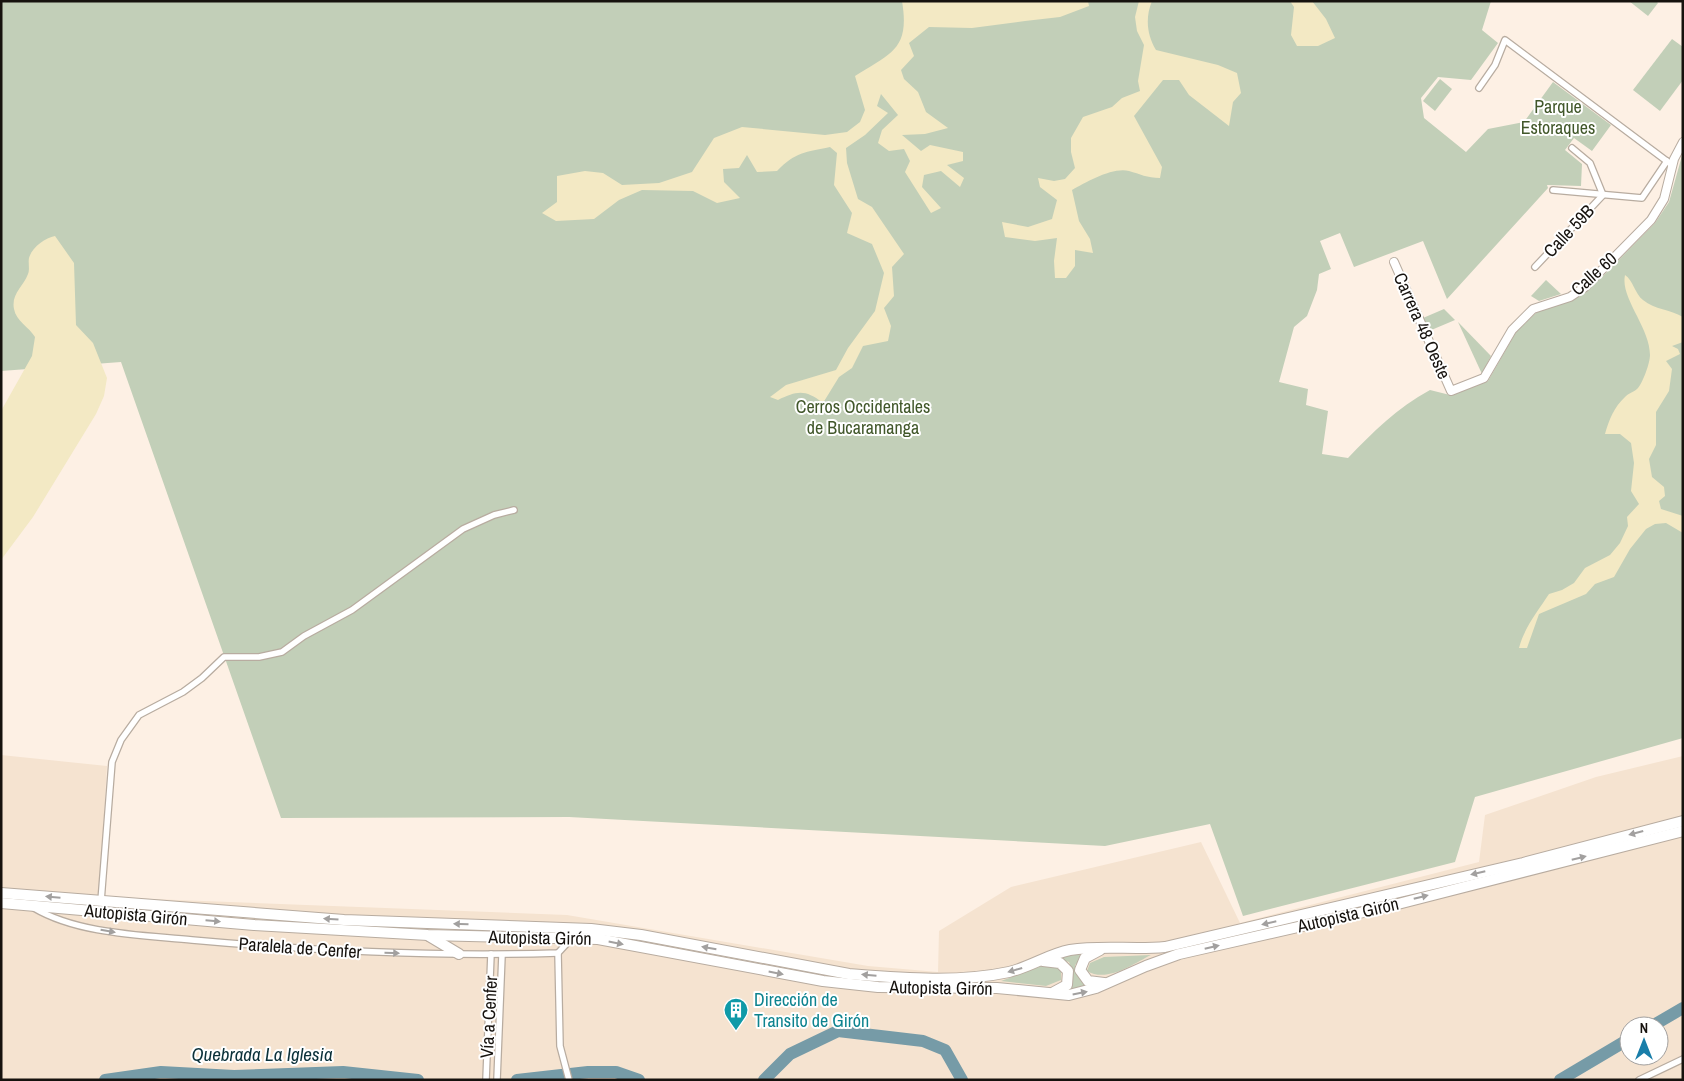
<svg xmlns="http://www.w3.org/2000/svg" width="1684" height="1081" font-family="'Archivo Narrow',sans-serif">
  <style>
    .built { fill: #f5e3d0; fill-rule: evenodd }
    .green { fill: #c2cfb8 }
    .sand { fill: #f3e9c4 }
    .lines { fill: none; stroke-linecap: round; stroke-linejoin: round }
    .river { stroke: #769ba7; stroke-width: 12 }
    .street-casing { stroke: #b8aca0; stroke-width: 8 }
    .secondary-casing { stroke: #b8aca0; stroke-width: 10 }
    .highway-casing { stroke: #b8aca0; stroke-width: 12 }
    .street { stroke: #fff; stroke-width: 5.5 }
    .secondary { stroke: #fff; stroke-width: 8 }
    .highway { stroke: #fff; stroke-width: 10 }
    .oneway { fill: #a2a09f }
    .labels { text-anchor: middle; stroke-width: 4; stroke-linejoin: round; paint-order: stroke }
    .park-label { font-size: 18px; fill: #41572a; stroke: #fff }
    .street-label { font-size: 18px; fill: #16120e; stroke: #fff }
    .culture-label { font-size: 18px; fill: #0d838f; stroke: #fff; text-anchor: start }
    .water-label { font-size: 19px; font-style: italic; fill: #0b313a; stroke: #fff }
  </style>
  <rect width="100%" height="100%" fill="#fdf0e4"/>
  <path class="built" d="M1 755 107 766 99 897 567 915 868 966 938 972 939 931 1011 887 1201 842 1240 923 1479 862 1485 815 1596 777 1683 756V1080H1ZM1629 1026H1659V1056H1629Z"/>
  <g class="green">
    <path d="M1 1H1491L1482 30 1498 43 1471 80 1438 77 1421 98 1424 118 1466 152 1488 129 1524 122 1553 82 1611 125 1592 151 1574 138 1565 150 1582 164 1581 186 1547 185 1548 188 1447 299 1423 241 1354 267 1340 233 1320 241 1331 269 1319 274 1317 290 1307 316 1294 327 1279 382 1308 389 1306 405 1328 411 1322 454 1348 458C1373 432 1397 408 1430 390L1450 395 1488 381 1516 332 1538 311 1572 300 1603 276 1655 223 1669 202 1683 152V738L1475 797 1455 862 1243 916 1210 824 1105 846 569 817 281 818 121 362 1 371Z"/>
    <polygon points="1629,1 1656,1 1658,3 1648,16"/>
    <polygon points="1672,39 1683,47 1683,80 1660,111 1633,90"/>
    <polygon points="1440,79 1452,89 1435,111 1423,101"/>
    <polygon points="1546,280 1561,294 1539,301 1531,296"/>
    <polygon points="1444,309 1455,320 1429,331 1423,318"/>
    <polygon points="1458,322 1491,356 1482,374"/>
    <path d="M1088 953 1075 965C1076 977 1081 982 1092 986L1067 990 1073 973 1069 962 1056 958Z"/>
    <path d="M1151 955C1133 964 1107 983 1087 971L1090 963 1104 957Z"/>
    <polygon points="1050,963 1061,970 1061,980 1046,986 1001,981"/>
  </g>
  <g class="sand">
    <path d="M902 1H1088L1089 6 1060 17 1025 21 972 28 929 27 909 43 914 56 901 70 904 79 918 92 926 112 948 128 925 134 902 135 921 151 930 145 963 152V161L947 165 964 178 960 187 941 171 924 175 922 187 941 208 931 213 905 172 910 161 904 149 889 151 878 143 882 130 898 115 881 94 877 106 888 113 865 135 846 148 847 163 858 199 872 207 904 254 892 267 894 296 884 308 891 326 888 341 863 346 852 368 839 377 823 403C805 389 797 391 778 400L770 397 786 385 836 370 848 348 875 311 884 273 872 244 847 233 852 213 834 185 837 153 830 147C806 152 795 152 777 171L757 172 747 155 739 168 723 169 724 182 740 198 717 203 693 191 642 190 619 200 594 219 556 221 542 213 557 202V176L585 171 603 173 622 185 659 183 692 172 714 138 742 127 825 135 847 132 860 122 865 110 855 76C892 53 910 49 902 1Z"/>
    <path d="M1139 1H1152C1145 18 1147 35 1156 50L1218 65 1237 73 1241 93 1233 102 1229 126 1189 95 1179 80H1163L1134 116 1162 167 1160 178C1147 178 1140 174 1129 171 1112 167 1087 182 1072 190L1079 221 1090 239 1093 253 1075 250V266L1066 278H1055L1054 261 1057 238 1035 241 1005 237 1002 222 1028 227 1052 219 1057 200 1040 187 1038 178 1054 181 1065 179 1075 168 1071 152V138L1083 117 1112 107 1122 98 1140 91 1138 81 1144 45 1137 31 1135 17Z"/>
    <polygon points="1290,1 1312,1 1326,19 1335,38 1318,46 1297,46 1291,35 1294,7"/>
    <path d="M55 236 74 263 76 325 93 343 107 378 104 396 96 414 33 517 1 560V411L32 356 35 337C29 327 16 321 14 309 11 294 23 287 28 274 30 269 28 263 29 258 32 247 45 238 55 236Z"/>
    <path d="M1625 275C1633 280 1635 294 1643 300 1655 310 1670 309 1683 317V342L1672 346 1678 349 1680 354 1666 361 1672 369 1669 391 1656 412V445L1649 459 1652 477 1664 487 1665 496 1659 501 1661 509 1683 516V533L1666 523 1655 524 1646 529 1630 549 1614 577 1595 584 1586 594 1539 614 1527 648H1519C1524 628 1538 611 1549 594L1562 590 1574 583 1585 568 1610 555 1620 543 1628 526 1627 517 1639 504 1631 491 1634 463 1631 443 1620 434H1605C1609 420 1614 407 1625 397 1628 393 1635 392 1638 388 1643 382 1650 363 1650 355 1650 327 1620 298 1625 275Z"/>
  </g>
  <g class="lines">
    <g class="river">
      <polyline points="1652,1026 1683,1008"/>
      <polyline points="105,1080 161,1072 234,1076 343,1072 418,1080"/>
      <polyline points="517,1080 588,1072 616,1072 639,1080"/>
      <polyline points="764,1080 790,1054 838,1031 923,1041 945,1050 962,1080"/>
      <polyline points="1560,1080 1629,1039"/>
    </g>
    <defs>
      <g id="street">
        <polyline points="1479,88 1495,65 1505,40 1672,165"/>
        <polyline points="1553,190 1642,198 1667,161"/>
        <polyline points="1535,267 1603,195 1590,163 1572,148"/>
        <polyline points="101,901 112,762 121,740 139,715 183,692 202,678 224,657 259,657 282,652 304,636 352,610 463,529 494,515 514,510"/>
        <path d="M34 908C78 934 142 935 192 940 314 951 436 957 558 953L571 939"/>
        <polyline points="558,953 560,1046 569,1080"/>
        <polyline points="486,1080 491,954"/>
        <polyline points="497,1080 502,955"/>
        <polyline points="1639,1080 1683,1059"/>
      </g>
      <polyline id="secondary" points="1394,262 1451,391 1484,378 1512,330 1533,309 1570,297 1585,287 1651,220 1664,199 1674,159 1683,142"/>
      <g id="highway">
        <path d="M1 893 344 920 591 929 641 935 849 974C901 978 958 983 1009 972 1030 967 1049 954 1070 950 1101 945 1134 950 1165 947L1523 863 1683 821"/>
        <polyline points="1,903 254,925 428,935 598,939 823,981 878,987 997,988 1069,995 1096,988 1146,966 1179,954 1394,905 1683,831"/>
        <polyline points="429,936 459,954"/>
        <polyline points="1100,950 1085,958 1080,970 1088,981 1104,983"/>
        <polyline points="1043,961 1060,963 1068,971 1067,985 1054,992"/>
      </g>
    </defs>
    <use href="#street" class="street-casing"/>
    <use href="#secondary" class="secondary-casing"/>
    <use href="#highway" class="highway-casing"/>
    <use href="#street" class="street"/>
    <use href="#secondary" class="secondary"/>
    <use href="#highway" class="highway"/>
  </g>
  <defs><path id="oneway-solid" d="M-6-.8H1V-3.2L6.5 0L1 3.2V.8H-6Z" transform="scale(1.25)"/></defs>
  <g class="oneway">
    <use href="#oneway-solid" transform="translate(1636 833) rotate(165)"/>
    <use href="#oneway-solid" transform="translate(1579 858) rotate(-14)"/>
    <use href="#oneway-solid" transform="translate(1478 873) rotate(167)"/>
    <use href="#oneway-solid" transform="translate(53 897) rotate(-175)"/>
    <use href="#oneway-solid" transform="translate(1421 897) rotate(-14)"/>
    <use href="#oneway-solid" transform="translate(331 919) rotate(-176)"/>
    <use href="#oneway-solid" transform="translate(213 921) rotate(5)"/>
    <use href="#oneway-solid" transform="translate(1269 923) rotate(167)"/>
    <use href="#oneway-solid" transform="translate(461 924) rotate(-178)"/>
    <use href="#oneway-solid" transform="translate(108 931) rotate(10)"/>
    <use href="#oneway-solid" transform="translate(616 943) rotate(11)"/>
    <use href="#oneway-solid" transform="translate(1212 947) rotate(-13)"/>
    <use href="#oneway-solid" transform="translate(709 948) rotate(-170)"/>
    <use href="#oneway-solid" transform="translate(392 953) rotate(1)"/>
    <use href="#oneway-solid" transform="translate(1015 970) rotate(164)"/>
    <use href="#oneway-solid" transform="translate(776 973) rotate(11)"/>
    <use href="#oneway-solid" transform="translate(869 975) rotate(-175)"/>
    <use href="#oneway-solid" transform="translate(1080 993) rotate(-11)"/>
  </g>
  <defs>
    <symbol id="building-pin" viewBox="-11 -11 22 30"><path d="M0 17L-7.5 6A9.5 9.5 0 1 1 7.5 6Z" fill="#0f9aa8" stroke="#fff"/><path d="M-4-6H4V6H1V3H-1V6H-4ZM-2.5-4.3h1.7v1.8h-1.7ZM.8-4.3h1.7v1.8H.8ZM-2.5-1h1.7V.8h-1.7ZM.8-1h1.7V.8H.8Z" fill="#fff"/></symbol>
  </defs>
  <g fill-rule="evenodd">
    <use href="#building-pin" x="722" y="996" width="28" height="38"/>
  </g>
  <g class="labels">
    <g class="park-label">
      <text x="1558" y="113">Parque<tspan x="1558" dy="21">Estoraques</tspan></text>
      <text x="863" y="413">Cerros Occidentales<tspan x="863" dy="21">de Bucaramanga</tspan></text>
    </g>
    <g class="street-label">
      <text transform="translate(1569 231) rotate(-47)" y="6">Calle 59B</text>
      <text transform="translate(1594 274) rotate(-42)" y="6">Calle 60</text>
      <text transform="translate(1422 326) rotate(66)" y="6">Carrera 48 Oeste</text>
      <text transform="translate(136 915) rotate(5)" y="6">Autopista Girón</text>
      <text transform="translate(1348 915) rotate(-13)" y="6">Autopista Girón</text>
      <text transform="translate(540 938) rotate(1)" y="6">Autopista Girón</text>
      <text transform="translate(300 948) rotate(4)" y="6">Paralela de Cenfer</text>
      <text transform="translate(941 988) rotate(1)" y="6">Autopista Girón</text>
      <text transform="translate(489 1017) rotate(-87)" y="6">Vía a Cenfer</text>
    </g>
    <g class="culture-label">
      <text x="754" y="1006">Dirección de<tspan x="754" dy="21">Transito de Girón</tspan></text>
    </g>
    <g class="water-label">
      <text x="262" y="1061">Quebrada La Iglesia</text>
    </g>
  </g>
  <rect width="1684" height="1081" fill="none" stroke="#16120e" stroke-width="5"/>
  <g transform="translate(1644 1041)"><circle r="24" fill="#ffffff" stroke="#a2a09f"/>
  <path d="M0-4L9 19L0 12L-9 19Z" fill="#197ea9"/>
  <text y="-8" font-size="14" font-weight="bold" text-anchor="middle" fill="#16120e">N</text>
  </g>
</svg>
